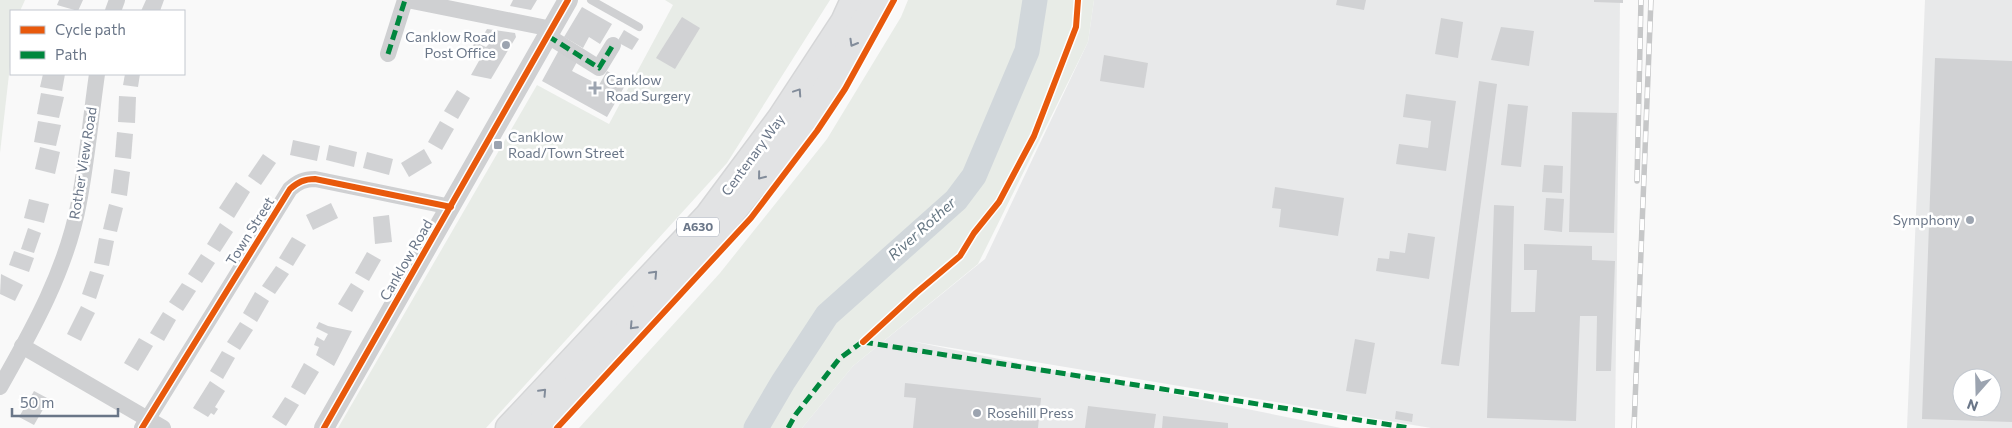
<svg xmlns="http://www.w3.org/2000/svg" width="2012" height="428" font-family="Commissioner,sans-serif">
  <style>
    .built { fill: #e8e9ea; fill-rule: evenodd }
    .green { fill: #e8ece7 }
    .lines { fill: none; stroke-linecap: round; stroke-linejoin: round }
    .river { stroke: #d1d7db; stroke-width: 25 }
    .building { fill: #d1d2d4; fill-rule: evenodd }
    .primary-casing { stroke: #d5d6d7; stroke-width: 29 }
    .service { stroke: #cfd0d2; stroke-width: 8 }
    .minor { stroke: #cfd0d2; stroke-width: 16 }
    .tertiary { stroke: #cfd0d2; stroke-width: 20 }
    .primary { stroke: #e2e3e4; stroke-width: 26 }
    .rail-casing { stroke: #c6c7c8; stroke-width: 5.5 }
    .rail { stroke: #fff; stroke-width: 4; stroke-dasharray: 11; stroke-linecap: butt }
    .quiet { stroke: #00873e; stroke-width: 5; stroke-dasharray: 10 5; stroke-linecap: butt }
    .cycleway-casing { stroke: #fff; stroke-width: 9 }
    .cycleway { stroke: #e8590c; stroke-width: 6 }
    .oneway { stroke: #828c9a }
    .poi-dot { fill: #9ca4b0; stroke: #fff; stroke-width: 2 }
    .labels { text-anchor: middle; stroke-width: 5; stroke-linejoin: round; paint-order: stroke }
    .shield { fill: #fff; stroke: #979fac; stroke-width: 1 }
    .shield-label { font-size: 12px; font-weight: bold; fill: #6a7688 }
    .poi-label { font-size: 14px; fill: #6a7688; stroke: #fff; text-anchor: start }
    .street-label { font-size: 14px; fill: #6a7688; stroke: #fff }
    .water-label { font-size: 15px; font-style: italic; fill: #667783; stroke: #fff }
  </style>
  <rect width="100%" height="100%" fill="#f9f9f9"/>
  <g class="built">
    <polygon points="1094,0 1620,0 1615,428 1431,428 910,341 1341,428 802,428 853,366 985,259 1088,42"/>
    <path d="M1925 0H2012V428H1907ZM1962 378H1992V408H1962Z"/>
  </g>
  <g class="green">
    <polygon points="0,0 25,0 20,11 11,11 11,57 0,153"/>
    <polygon points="665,0 830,0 727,163 486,428 338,428 537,85 609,124 673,5"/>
    <polygon points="908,0 1094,0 1088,42 978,264 853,366 802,428 579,428 720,273 827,139 901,17"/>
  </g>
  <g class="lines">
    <polyline class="river" points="756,428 783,382 827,315 956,200 974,176 1027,51 1035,0"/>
  </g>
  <g class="building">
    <polygon points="59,0 83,0 78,11 57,5"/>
    <polygon points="146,0 164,0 160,11 141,11"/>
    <polygon points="513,0 537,0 531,10 510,6"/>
    <polygon points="1337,0 1366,0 1364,10 1336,5"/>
    <polygon points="1594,0 1623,0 1623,3 1594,2"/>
    <polygon points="582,7 612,24 600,44 589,37 583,48 564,37"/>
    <polygon points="682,17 700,28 675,69 656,58"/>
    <polygon points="1441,18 1463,22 1458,58 1435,54"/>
    <polygon points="1501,27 1534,31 1529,66 1491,60"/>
    <polygon points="487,29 515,33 516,37 491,79 471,75 480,59 473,55 476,49 472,47 475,42 486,47 489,44 481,39"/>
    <polygon points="624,30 639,39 632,50 617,42"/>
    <polygon points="559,50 578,60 572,71 599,85 607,71 627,82 607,117 542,81"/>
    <polygon points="1104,55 1148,63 1144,88 1100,81"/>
    <path d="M1935 58 2012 61V422L1922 419ZM1962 378H1992V408H1962Z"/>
    <polygon points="43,74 65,74 62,91 40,87"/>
    <polygon points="125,74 140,74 138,87 123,85"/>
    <polygon points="1479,81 1497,84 1459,366 1441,364"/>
    <polygon points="457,90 470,98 458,119 444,111"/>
    <polygon points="41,93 64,97 59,118 37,114"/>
    <polygon points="1406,94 1456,101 1446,171 1396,164 1399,144 1428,148 1431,121 1403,117"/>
    <polygon points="119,96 136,97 135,123 118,122"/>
    <polygon points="1508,104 1528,106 1521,167 1501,165"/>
    <polygon points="1572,112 1617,113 1614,233 1569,232"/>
    <polygon points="38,121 61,125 56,146 34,142"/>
    <polygon points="440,121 454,129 442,150 428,142"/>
    <polygon points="117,132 133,134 131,159 115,157"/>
    <polygon points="293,140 320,146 317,161 290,155"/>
    <polygon points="329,145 357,152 354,167 326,160"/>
    <polygon points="40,147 60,152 55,174 35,169"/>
    <polygon points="424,149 432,163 409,177 401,163"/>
    <polygon points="367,152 393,159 389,175 363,168"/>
    <polygon points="263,154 276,163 261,185 248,176"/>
    <polygon points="1544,165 1563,166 1562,193 1542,192"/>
    <polygon points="114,169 130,172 127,196 111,193"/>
    <polygon points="236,182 250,192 234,218 219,208"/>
    <polygon points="1275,187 1344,198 1338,236 1279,227 1281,209 1272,208"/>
    <polygon points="1546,198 1564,199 1562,232 1544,230"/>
    <polygon points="29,199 49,204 44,223 24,218"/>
    <polygon points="331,203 338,218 313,230 306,215"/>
    <polygon points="109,204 123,208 117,232 103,229"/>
    <polygon points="1494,205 1514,206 1511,312 1535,312 1537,270 1524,270 1524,244 1592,246 1592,260 1615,261 1611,371 1596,371 1597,316 1580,316 1576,421 1487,418"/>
    <polygon points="389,215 392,242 375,244 373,217"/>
    <polygon points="220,223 233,232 220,252 207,244"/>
    <polygon points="28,228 41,233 34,253 21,249"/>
    <polygon points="1408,233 1435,237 1429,279 1376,271 1378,258 1389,259 1390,251 1405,253"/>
    <polygon points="292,237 306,245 293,266 279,258"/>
    <polygon points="99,238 114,241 109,266 94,263"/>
    <polygon points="14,251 34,258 29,272 9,265"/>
    <polygon points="367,252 381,260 369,281 355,273"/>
    <polygon points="201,254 215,263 202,283 188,274"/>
    <polygon points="276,266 289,274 275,294 262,286"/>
    <polygon points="90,271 104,275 96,299 82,294"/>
    <polygon points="1,274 23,285 15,301 0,294"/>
    <polygon points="182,283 196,291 183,311 169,302"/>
    <polygon points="351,283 364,291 352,312 338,304"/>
    <polygon points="255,292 269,301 257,322 243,313"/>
    <polygon points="81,306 95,313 81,341 67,334"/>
    <polygon points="163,312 176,320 164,341 150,333"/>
    <polygon points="240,322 253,330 240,350 227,342"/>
    <polygon points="319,322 328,326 352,331 334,366 316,355 319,347 314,345 317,337 324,341 328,334 316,328"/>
    <polygon points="139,338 153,346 138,371 124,363"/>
    <polygon points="1355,339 1375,343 1366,394 1346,391"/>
    <polygon points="222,351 235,358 223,379 210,371"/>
    <polygon points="304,363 319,372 305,395 291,387"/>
    <polygon points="210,381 225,391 215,407 218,409 214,415 211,413 208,417 193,408"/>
    <polygon points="905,383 1041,398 1038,428 913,428 916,398 904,397"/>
    <polygon points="34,391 49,399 34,425 19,417"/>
    <polygon points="285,397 299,405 286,426 272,417"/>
    <polygon points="1088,406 1156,414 1154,428 1085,428"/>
    <polygon points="1396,411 1413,414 1412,422 1395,419"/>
    <polygon points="1163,416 1228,423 1228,428 1162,428"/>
  </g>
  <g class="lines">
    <defs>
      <g id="primary">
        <polyline points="509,428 708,216 781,118 844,22 854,0"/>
        <polyline points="536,428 689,266 800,127 822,96 877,0"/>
      </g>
    </defs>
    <use href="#primary" class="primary-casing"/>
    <polyline class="service" points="591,0 639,27"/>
    <g class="minor">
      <polyline points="407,0 552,29"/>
      <polyline points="113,11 117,0"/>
      <polyline points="548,36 599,68 613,45"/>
      <polyline points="388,54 405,0"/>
      <polyline points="22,346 163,428"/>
      <path d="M0 387C33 329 67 268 79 202 87 160 91 116 97 74"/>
      <path d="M142 428 290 189C298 182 304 179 315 179L451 207"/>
    </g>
    <polyline class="tertiary" points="324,428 568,0"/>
    <use href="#primary" class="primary"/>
    <defs>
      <g id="rail">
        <polyline points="1637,181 1641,0"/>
        <polyline points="1634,428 1651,0"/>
      </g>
    </defs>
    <use href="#rail" class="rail-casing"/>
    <use href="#rail" class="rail"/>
    <g class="quiet">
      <polyline points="548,36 599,68 613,45"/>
      <polyline points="388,54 405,0"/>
      <polyline points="863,342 1410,428"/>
      <polyline points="788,428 796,414 839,359 866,339"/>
    </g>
    <defs>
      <g id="cycleway">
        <polyline points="863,342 916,293 960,256 974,233 999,202 1034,136 1076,27 1078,0"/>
        <path d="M142 428 290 189C298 182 304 179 315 179L451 207"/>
        <polyline points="324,428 568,0"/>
        <polyline points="557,428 751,218 817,131 845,89 894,0"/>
      </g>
    </defs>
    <use href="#cycleway" class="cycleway-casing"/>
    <use href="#cycleway" class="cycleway"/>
  </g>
  <defs><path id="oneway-chevron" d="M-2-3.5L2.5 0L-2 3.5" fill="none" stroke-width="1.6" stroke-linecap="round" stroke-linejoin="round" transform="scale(1.25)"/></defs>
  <g class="oneway">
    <use href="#oneway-chevron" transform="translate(853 43) rotate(120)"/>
    <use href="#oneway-chevron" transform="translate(798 92) rotate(-56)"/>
    <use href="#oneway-chevron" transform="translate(761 176) rotate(129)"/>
    <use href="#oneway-chevron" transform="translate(654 274) rotate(-47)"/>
    <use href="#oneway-chevron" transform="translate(633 326) rotate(133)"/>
    <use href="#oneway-chevron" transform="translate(543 392) rotate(-47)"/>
  </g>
  <g class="poi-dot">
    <circle cx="506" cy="45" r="5"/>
    <path d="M592.5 80.5h5v5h5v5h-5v5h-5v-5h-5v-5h5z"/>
    <rect x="493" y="140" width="10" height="10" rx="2.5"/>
    <circle cx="1970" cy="220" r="5"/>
    <circle cx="977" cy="413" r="5"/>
  </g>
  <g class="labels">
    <rect class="shield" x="677" y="217.5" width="42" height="19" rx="4"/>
    <g class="shield-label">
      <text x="698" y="231">A630</text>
    </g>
    <g class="poi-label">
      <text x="496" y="42" text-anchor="end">Canklow Road<tspan x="496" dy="16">Post Office</tspan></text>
      <text x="606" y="85">Canklow<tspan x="606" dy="16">Road Surgery</tspan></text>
      <text x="508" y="142">Canklow<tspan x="508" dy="16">Road/Town Street</tspan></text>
      <text x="1960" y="225" text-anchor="end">Symphony</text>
      <text x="987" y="418">Rosehill Press</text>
    </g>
    <g class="street-label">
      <text transform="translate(753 155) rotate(-54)" y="5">Centenary Way</text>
      <text transform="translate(83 163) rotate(-81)" y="5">Rother View Road</text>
      <text transform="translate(250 231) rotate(-58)" y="5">Town Street</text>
      <text transform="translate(406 260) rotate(-60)" y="5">Canklow Road</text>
    </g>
    <g class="water-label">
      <text transform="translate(922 229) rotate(-42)" y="5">River Rother</text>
    </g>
  </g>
  <rect x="10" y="10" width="175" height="65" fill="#ffffff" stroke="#c3c8cf"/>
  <rect x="20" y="26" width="25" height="8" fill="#e8590c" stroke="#c3c8cf"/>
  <text x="55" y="35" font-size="15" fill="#6a7688">Cycle path</text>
  <rect x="20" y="51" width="25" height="8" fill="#00873e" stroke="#c3c8cf"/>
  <text x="55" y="60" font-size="15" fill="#6a7688">Path</text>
  <g transform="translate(1977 393) rotate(200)"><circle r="24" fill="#ffffff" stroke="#c3c8cf"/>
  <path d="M0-4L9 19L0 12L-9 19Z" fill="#9ca4b0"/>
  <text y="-8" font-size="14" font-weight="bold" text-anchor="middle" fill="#6a7688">N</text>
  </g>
  <path d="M12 408v8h106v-8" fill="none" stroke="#6a7688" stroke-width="2.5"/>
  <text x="20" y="408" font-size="15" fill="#6a7688" stroke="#ffffff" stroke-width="4" paint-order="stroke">50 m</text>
</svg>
